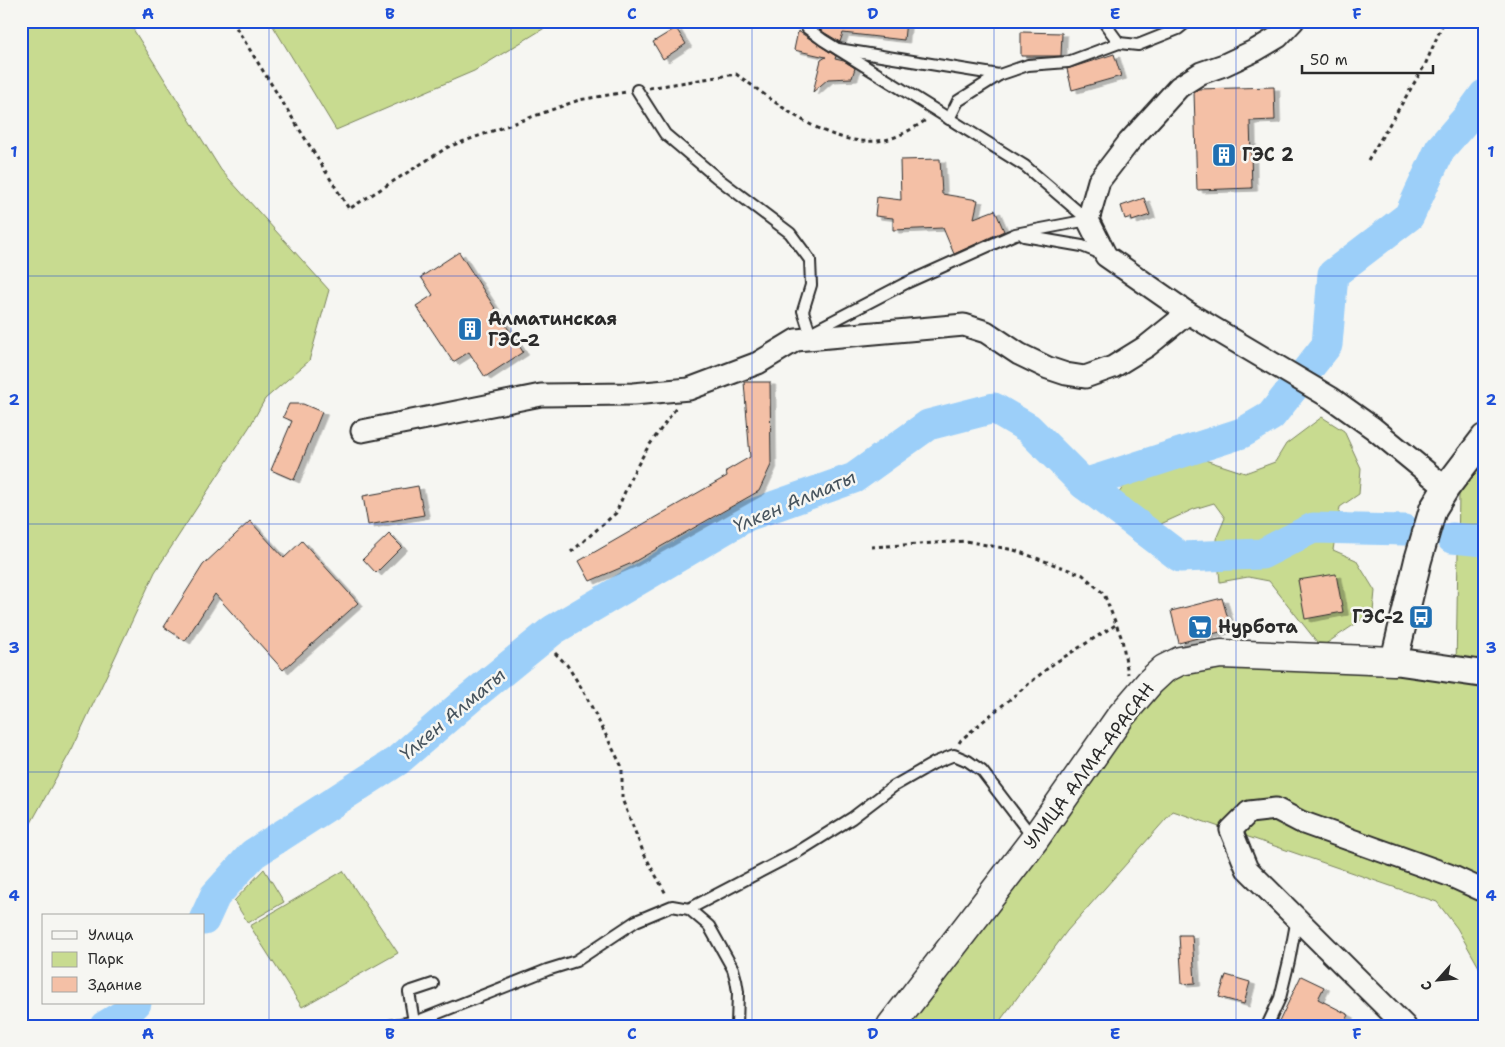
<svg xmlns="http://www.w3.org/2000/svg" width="1505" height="1047" font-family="'Shantell Sans',sans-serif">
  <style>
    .green { fill: #c8db90; stroke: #7a835e }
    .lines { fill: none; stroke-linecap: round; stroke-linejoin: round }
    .river { stroke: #9ccff9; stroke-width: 31 }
    .building { fill: #f4c0a6; stroke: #2b2b2b; filter: url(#shadow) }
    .service-casing { stroke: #2b2b2b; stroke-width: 14 }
    .minor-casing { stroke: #2b2b2b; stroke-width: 25 }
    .tertiary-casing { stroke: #2b2b2b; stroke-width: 30 }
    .secondary-casing { stroke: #2b2b2b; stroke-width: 31 }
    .path { stroke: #2b2b2b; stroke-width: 3; stroke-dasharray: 4 4; stroke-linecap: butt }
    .service { stroke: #f6f6f2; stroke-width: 10 }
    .minor { stroke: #f6f6f2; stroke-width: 21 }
    .tertiary { stroke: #f6f6f2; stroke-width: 26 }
    .secondary { stroke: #f6f6f2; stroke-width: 28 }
    .grid { fill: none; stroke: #1d4ed8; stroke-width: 1; stroke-opacity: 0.55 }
    .labels { text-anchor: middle; stroke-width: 5; stroke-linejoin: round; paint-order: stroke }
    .poi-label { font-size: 18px; font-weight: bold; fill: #2b2b2b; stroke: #f6f6f2; text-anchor: start }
    .street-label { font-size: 18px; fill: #2b2b2b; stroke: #f6f6f2 }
    .water-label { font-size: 19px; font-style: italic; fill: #47545e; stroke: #f6f6f2 }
    .neatline { fill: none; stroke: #1d4ed8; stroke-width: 2 }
    .grid-label { font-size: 16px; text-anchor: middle; font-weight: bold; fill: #1d4ed8 }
  </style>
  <defs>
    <filter id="shadow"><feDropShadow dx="5.5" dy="3" stdDeviation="0" flood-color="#0004"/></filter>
  </defs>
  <rect width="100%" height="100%" fill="#f6f6f2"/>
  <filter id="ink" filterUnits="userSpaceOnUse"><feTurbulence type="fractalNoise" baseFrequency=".02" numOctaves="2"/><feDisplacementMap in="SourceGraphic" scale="10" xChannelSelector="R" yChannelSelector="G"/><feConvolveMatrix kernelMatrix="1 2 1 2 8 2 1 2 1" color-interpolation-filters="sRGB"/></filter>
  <g filter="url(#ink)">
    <g class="green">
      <polygon points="21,21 128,21 221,170 329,290 309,361 265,399 250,426 155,572 72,749 21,841"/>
      <polygon points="270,21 556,21 474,71 336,130"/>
      <polygon points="1322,417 1344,431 1361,468 1359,494 1340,507 1333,550 1356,560 1375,591 1373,612 1321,647 1269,581 1248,577 1220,582 1216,539 1225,518 1214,503 1194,509 1152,528 1118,494 1127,482 1159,474 1205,460 1245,473 1275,462 1286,444"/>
      <polygon points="1484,461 1484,675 1480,675 1484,688 1484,976 1457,928 1437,902 1173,811 1067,931 996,1026 891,1026 1180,661 1456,670 1459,494"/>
      <polygon points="264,869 284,902 248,923 234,901"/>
      <polygon points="343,871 398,953 302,1007 250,926"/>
    </g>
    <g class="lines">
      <g class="river">
        <polyline points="1084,484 1180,557 1262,554 1313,528 1405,530"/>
        <polyline points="1452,538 1484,541"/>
        <polyline points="204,920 215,896 253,854 397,761 471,697 553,630 747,516 854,478 928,425 994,408 1028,428 1084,484 1242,433 1271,416 1327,345 1333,274 1409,216 1440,149 1468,117 1484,95"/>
        <polyline points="105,1026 125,1014 136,1003"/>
      </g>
    </g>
    <g class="building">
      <polygon points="821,21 906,21 904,40 843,33 840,42 820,30"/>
      <polygon points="676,28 686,44 663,59 653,42"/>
      <polygon points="798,31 836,56 835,59 844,61 855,68 852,78 828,79 813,92 821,60 826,57 794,50"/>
      <polygon points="1021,32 1062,33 1061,56 1021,56"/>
      <polygon points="1114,54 1121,76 1072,90 1067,69"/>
      <polygon points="1274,87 1275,120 1250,121 1252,188 1197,190 1194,92 1198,89"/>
      <polygon points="940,159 942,194 978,200 974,218 995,210 1004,231 954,254 943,228 893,230 893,218 875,216 877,197 901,200 900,160"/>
      <polygon points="1144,198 1150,215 1132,221 1131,217 1125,219 1121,206"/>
      <polygon points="459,252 523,352 485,377 469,352 453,362 416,306 433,295 421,277"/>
      <polygon points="744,382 770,382 771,465 759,491 632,563 590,581 579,561 727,476 726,471 750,457"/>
      <polygon points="289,404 303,404 322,412 294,480 271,470 292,421 283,417"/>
      <polygon points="418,486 424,515 368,525 363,496"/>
      <polygon points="250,521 284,558 302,541 358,603 283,670 215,594 185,641 164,627 203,565"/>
      <polygon points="389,534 402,547 376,573 363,559"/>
      <polygon points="1336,574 1343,612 1305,619 1298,580"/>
      <polygon points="1222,598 1231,629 1179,643 1171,611"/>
      <polygon points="1179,935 1192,935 1195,983 1182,984"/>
      <polygon points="1226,975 1250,982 1244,1004 1219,997"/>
      <polygon points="1301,976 1324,987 1318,999 1349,1015 1343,1026 1277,1026"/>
    </g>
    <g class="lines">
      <defs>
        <g id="service">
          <polyline points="804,21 807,28 823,40 1025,166 1088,220"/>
          <polyline points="1103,21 1119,43"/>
          <polyline points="838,49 999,75 1028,65 1068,62 1119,43 1138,45 1178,29 1188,21"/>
          <polyline points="637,90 665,134 716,177 790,233 810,260 811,285 803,311 810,333"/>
          <polyline points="949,119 958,101 999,75"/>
          <polyline points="1024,236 1082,246 1102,254"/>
          <polyline points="808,334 906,283 1015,234 1088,220"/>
          <polyline points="689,909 796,853 852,818 894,786 934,763 954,755 968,761 982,771 1034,839"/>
          <polyline points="414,1022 409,992 433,984"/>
          <polyline points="389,1026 418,1021 547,970 576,961 636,921 672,906 689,909 709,926 733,969 736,980 738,992 737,1026"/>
          <polyline points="1267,1026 1280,998 1289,961 1297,918"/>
        </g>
        <g id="minor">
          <polyline points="1293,21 1278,37 1256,50 1224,65 1201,73 1179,87 1129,142 1099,181 1088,220 1106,256 1188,313 1331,398 1373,428 1446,488"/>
          <polyline points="362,431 541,395 633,394 689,389 758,363 796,340 964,325 986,332 1019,354 1048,368 1066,374 1085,377 1113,367 1147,346 1188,313"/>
          <polyline points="1405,1026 1247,869 1231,830 1249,812 1276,809 1301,822 1449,875 1484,891"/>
        </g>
        <polyline id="tertiary" points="1484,438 1446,488 1433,509 1418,560 1394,661 1484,674"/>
        <polyline id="secondary" points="891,1026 1034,840 1120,717 1150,682 1164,669 1180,661 1221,654 1394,661"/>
      </defs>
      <use href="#service" class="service-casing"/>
      <use href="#minor" class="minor-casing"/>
      <use href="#tertiary" class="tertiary-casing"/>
      <use href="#secondary" class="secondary-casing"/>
      <g class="path">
        <polyline points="232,21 349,209 448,147 579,100 626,92"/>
        <path d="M649 88 736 74C778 103 829 150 885 140 899 137 914 128 926 120"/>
        <polyline points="1368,160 1425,65 1444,21"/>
        <polyline points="871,547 965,541 1014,550 1083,575 1104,594 1122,639 1128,674"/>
        <polyline points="571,552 616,513 632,475 648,447 676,408"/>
        <polyline points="555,653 567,665 584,692 622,767 622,799 644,854 666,894"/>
        <polyline points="959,743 961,740 976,727 1053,664 1117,624"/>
      </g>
      <use href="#service" class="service"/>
      <use href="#minor" class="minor"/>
      <use href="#tertiary" class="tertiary"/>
      <use href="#secondary" class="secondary"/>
    </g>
  </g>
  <path class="grid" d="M269 21V1026M511 21V1026M752 21V1026M994 21V1026M1236 21V1026M21 276H1484M21 524H1484M21 772H1484"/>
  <defs>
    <symbol id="building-square" viewBox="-11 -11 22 22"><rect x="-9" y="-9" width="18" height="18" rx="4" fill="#1f6fb2" stroke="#f6f6f2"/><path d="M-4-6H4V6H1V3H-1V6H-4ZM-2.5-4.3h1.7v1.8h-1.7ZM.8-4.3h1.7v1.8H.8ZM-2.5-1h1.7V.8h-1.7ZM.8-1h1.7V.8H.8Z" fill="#fff"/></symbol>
    <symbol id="bus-square" viewBox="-11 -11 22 22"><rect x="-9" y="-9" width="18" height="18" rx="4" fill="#1f6fb2" stroke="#f6f6f2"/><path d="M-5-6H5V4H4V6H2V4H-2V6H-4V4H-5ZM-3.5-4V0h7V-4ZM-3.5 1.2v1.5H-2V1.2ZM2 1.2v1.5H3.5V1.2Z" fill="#fff"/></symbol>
    <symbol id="supermarket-square" viewBox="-11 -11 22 22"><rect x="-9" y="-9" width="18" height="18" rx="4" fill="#1f6fb2" stroke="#f6f6f2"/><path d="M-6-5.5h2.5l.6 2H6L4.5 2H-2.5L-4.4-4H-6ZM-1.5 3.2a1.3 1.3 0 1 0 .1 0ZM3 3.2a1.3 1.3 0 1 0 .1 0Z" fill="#fff"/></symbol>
  </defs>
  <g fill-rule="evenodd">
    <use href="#building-square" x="1210" y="141" width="28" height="28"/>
    <use href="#building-square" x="456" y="315" width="28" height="28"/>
    <use href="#bus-square" x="1407" y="603" width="28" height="28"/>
    <use href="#supermarket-square" x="1186" y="613" width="28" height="28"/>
  </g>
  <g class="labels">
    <g class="poi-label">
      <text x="1242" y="161">ГЭС 2</text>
      <text x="488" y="325">Алматинская<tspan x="488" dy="21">ГЭС-2</tspan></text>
      <text x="1404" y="623" text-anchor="end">ГЭС-2</text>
      <text x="1218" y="633">Нурбота</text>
    </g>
    <g class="street-label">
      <text transform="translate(1089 766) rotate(-53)" y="6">УЛИЦА АЛМА-АРАСАН</text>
    </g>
    <g class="water-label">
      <text transform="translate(794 501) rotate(-23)" y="7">Үлкен Алматы</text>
      <text transform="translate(452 714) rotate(-40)" y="7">Үлкен Алматы</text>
    </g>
  </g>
  <rect width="1505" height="1047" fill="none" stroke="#f6f6f2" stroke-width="55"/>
  <rect x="42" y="914" width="162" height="90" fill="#f6f6f2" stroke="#a5a5a2"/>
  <rect x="52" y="931" width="25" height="8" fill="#f6f6f2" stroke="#a5a5a2"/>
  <text x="88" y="940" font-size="15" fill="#2b2b2b">Улица</text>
  <rect x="52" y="952" width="25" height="15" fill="#c8db90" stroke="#a5a5a2"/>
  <text x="88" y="964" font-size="15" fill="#2b2b2b">Парк</text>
  <rect x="52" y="977" width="25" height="15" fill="#f4c0a6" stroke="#a5a5a2"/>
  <text x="88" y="990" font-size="15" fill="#2b2b2b">Здание</text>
  <g transform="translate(1438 980) rotate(243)" stroke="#f6f6f2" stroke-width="4" paint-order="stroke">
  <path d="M0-4L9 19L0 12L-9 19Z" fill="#2b2b2b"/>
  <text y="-8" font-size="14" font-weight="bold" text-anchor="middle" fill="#2b2b2b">С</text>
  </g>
  <path d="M1302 65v8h131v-8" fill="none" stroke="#2b2b2b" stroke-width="2.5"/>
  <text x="1310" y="65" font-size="15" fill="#2b2b2b" stroke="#f6f6f2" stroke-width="4" paint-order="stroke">50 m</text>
  <rect x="28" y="28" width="1450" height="992" class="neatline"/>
  <g class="grid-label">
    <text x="148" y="19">A</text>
    <text x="390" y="19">B</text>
    <text x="632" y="19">C</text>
    <text x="873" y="19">D</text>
    <text x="1115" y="19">E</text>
    <text x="1357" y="19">F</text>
    <text x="14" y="157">1</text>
    <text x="1491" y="157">1</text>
    <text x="14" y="405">2</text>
    <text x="1491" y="405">2</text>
    <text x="14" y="653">3</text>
    <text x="1491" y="653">3</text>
    <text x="14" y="901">4</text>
    <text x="1491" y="901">4</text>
    <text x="148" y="1039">A</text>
    <text x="390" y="1039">B</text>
    <text x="632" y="1039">C</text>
    <text x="873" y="1039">D</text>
    <text x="1115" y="1039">E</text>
    <text x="1357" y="1039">F</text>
  </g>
</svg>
